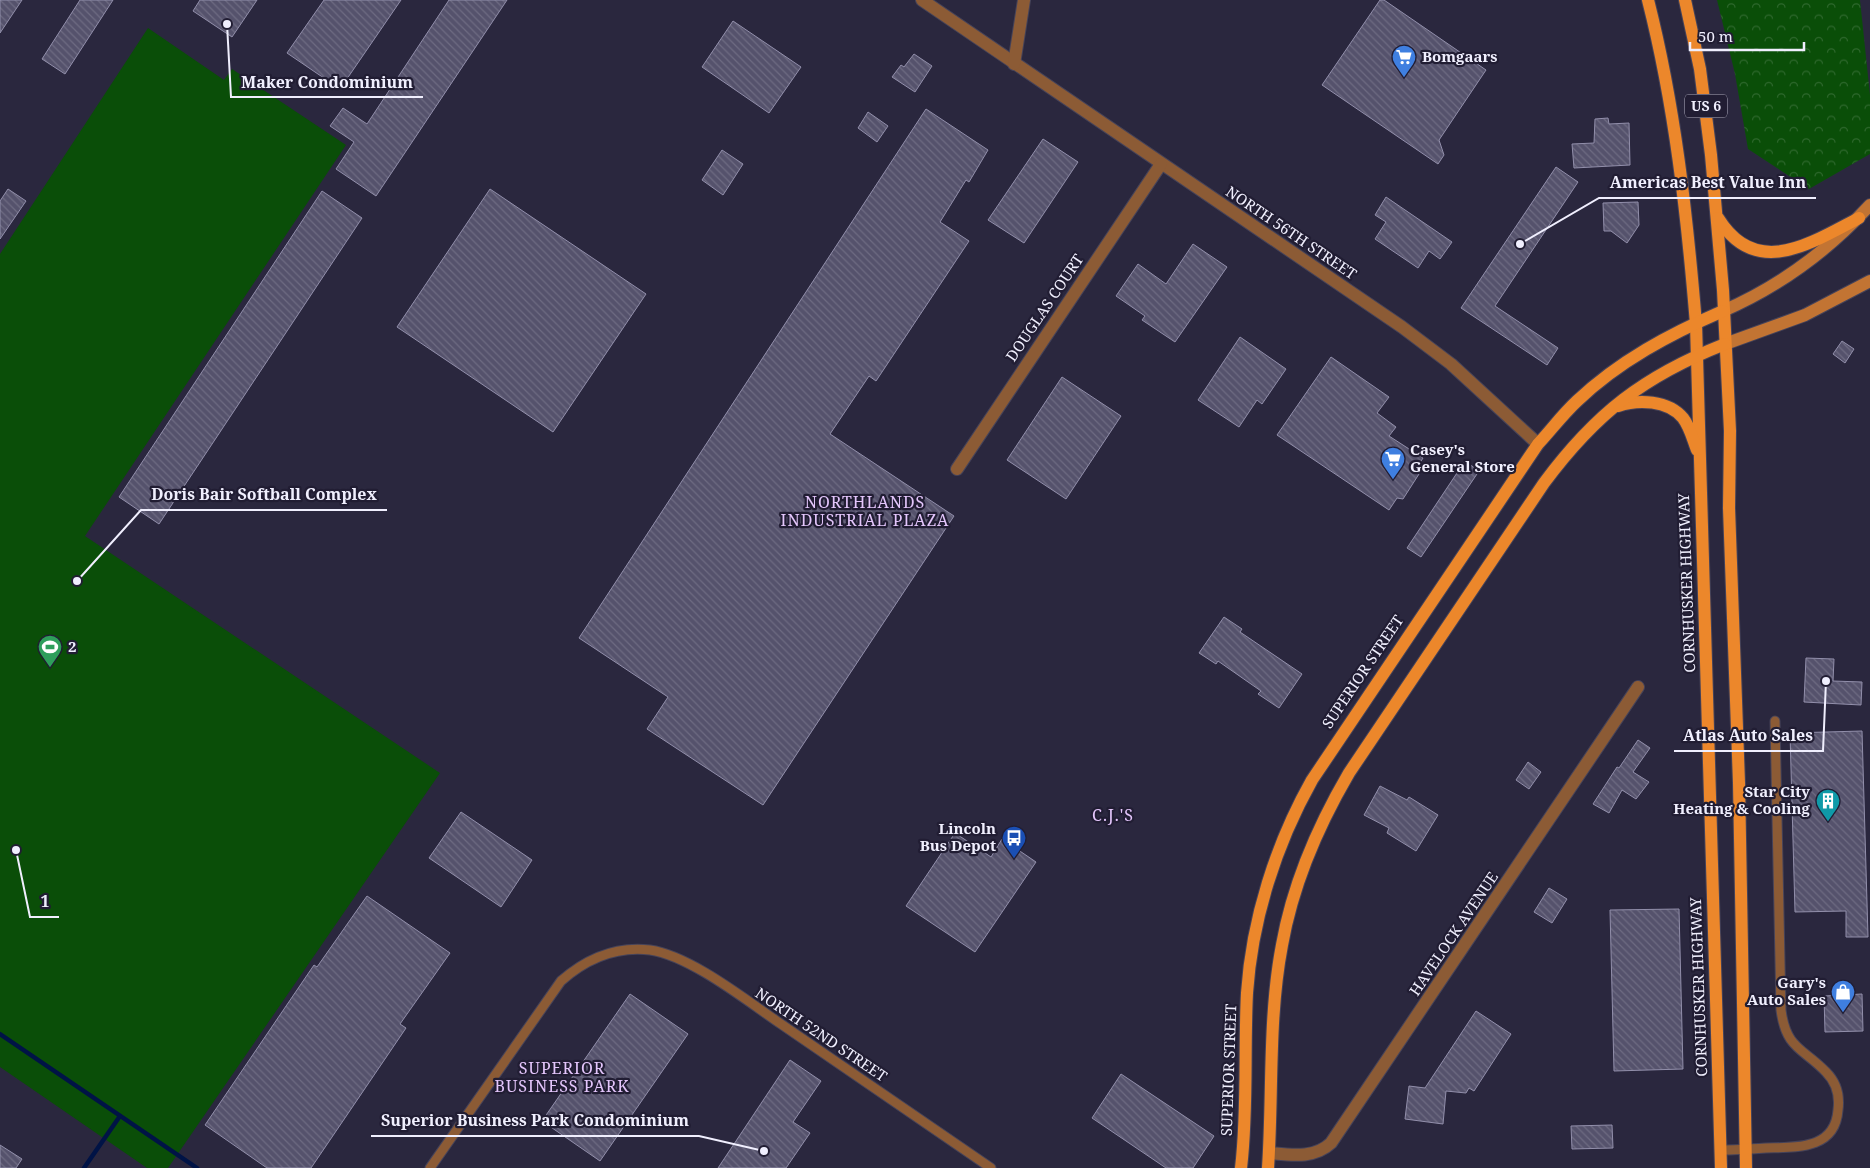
<svg xmlns="http://www.w3.org/2000/svg" width="1870" height="1168" font-family="'Noto Serif',serif">
  <style>
    .park { fill: url(#park-crowns) }
    .pitch { fill: #0a4e08 }
    .lines { fill: none; stroke-linecap: round; stroke-linejoin: round }
    .stream { stroke: #001346; stroke-width: 4.5 }
    .building { fill: url(#building-back-hatch); stroke: #928fab }
    .service-casing { stroke: #464359; stroke-width: 11 }
    .minor-casing { stroke: #464359; stroke-width: 14 }
    .secondary-casing { stroke: #464359; stroke-width: 14 }
    .primary-casing { stroke: #464359; stroke-width: 14 }
    .service { stroke: #8c5b35; stroke-width: 9 }
    .minor { stroke: #8c5b35; stroke-width: 12 }
    .secondary { stroke: #c27433; stroke-width: 12 }
    .primary { stroke: #ec872b; stroke-width: 12 }
    .labels { text-anchor: middle; stroke-width: 4.5; stroke-linejoin: round; paint-order: stroke }
    .shield { fill: #211d33; stroke: #b2b0c1; stroke-width: 1 }
    .shield-label { font-size: 14px; font-weight: bold; fill: #f0effe }
    .poi-label { font-size: 15px; font-weight: bold; fill: #f0effe; stroke: #211d33; text-anchor: start }
    .street-label { font-size: 15px; fill: #f0effe; stroke: #211d33 }
    .neighbourhood-label { font-size: 16px; letter-spacing: 1px; fill: #e4c6fc; stroke: #211d33 }
    .leader { fill: none; stroke: #f0effe; stroke-width: 2 }
    .callout-dot { fill: #f0effe; stroke: #211d33; stroke-width: 2 }
    .callout-label { font-size: 16px; text-anchor: middle; font-weight: bold; fill: #f0effe; stroke: #211d33; stroke-width: 4.5; stroke-linejoin: round; paint-order: stroke }
  </style>
  <defs>
    <pattern id="park-crowns" width="20" height="18" patternUnits="userSpaceOnUse" patternTransform="scale(1.25)"><rect width="20" height="18" fill="#0a4e08"/><path d="M2 6a3 3 0 1 1 6 0M12 15a3 3 0 1 1 6 0" fill="none" stroke="#2e682d"/></pattern>
    <pattern id="building-back-hatch" width="6" height="6" patternUnits="userSpaceOnUse" patternTransform="scale(1.25)"><rect width="6" height="6" fill="#55526c"/><path d="M-1 5l2 2M0 0l6 6M5-1l2 2" fill="none" stroke="#6e6b82"/></pattern>
  </defs>
  <rect width="100%" height="100%" fill="#2a273e"/>
  <polygon class="park" points="1717,0 1860,0 1870,95 1870,154 1809,189 1748,149 1735,74"/>
  <polygon class="pitch" points="148,28 224,80 232,69 346,145 85,536 440,773 168,1168 147,1168 0,1067 0,254"/>
  <g class="lines">
    <g class="stream">
      <polyline points="0,1034 197,1168"/>
      <polyline points="84,1168 120,1116"/>
    </g>
  </g>
  <g class="building">
    <polygon points="0,0 22,0 0,33"/>
    <polygon points="80,0 113,0 65,74 42,59"/>
    <polygon points="200,0 257,0 232,37 193,11"/>
    <polygon points="324,0 401,0 340,89 287,53"/>
    <polygon points="449,0 507,0 376,196 336,169 354,142 330,126 343,108 367,124"/>
    <polygon points="1380,0 1384,0 1486,70 1439,140 1444,155 1438,164 1322,85"/>
    <polygon points="733,21 801,67 769,113 702,67"/>
    <polygon points="914,54 932,66 915,92 892,77 901,65 904,67"/>
    <polygon points="926,109 988,150 969,182 966,180 940,222 969,241 876,381 869,376 830,434 954,516 763,805 647,729 668,697 579,638"/>
    <polygon points="868,112 888,126 877,142 858,128"/>
    <polygon points="1608,118 1609,124 1629,123 1630,165 1574,168 1572,144 1594,143 1595,119"/>
    <polygon points="1043,139 1078,162 1024,243 988,220"/>
    <polygon points="722,150 743,164 723,195 702,180"/>
    <polygon points="1556,167 1578,182 1495,306 1558,348 1547,365 1461,308"/>
    <polygon points="8,189 26,201 0,239 0,201"/>
    <polygon points="490,189 646,294 553,432 397,327"/>
    <polygon points="322,191 362,218 159,524 119,497"/>
    <polygon points="1386,197 1452,242 1440,259 1429,251 1418,268 1375,239 1386,222 1375,215"/>
    <polygon points="1638,202 1639,225 1627,243 1611,231 1604,231 1603,203"/>
    <polygon points="1193,244 1227,267 1175,342 1142,320 1145,316 1116,296 1138,264 1166,284"/>
    <polygon points="1240,337 1286,369 1262,404 1257,400 1239,427 1198,400"/>
    <polygon points="1842,341 1854,349 1845,363 1833,354"/>
    <polygon points="1331,357 1389,397 1377,413 1396,427 1389,436 1423,458 1416,469 1419,474 1403,499 1397,498 1389,510 1277,435"/>
    <polygon points="1062,377 1121,416 1066,499 1007,460"/>
    <polygon points="1465,461 1479,471 1421,557 1407,548"/>
    <polygon points="1224,617 1242,629 1240,632 1302,674 1279,708 1258,694 1261,691 1218,661 1216,664 1199,653"/>
    <polygon points="1806,658 1834,659 1833,681 1862,682 1861,705 1804,702"/>
    <polygon points="1862,731 1868,937 1846,937 1846,911 1795,912 1790,733"/>
    <polygon points="1638,740 1650,748 1633,772 1649,782 1636,799 1622,790 1609,813 1593,804 1617,767 1619,768"/>
    <polygon points="1528,762 1541,772 1529,789 1516,780"/>
    <polygon points="1380,786 1407,800 1409,797 1438,815 1416,851 1387,833 1389,828 1364,815"/>
    <polygon points="461,812 532,860 501,907 429,858"/>
    <polygon points="955,833 991,857 1002,839 1036,862 975,952 906,906"/>
    <polygon points="1549,888 1567,899 1552,923 1534,912"/>
    <polygon points="367,896 450,953 400,1024 406,1028 311,1168 267,1168 205,1125 314,965 317,967"/>
    <polygon points="1679,909 1683,1069 1614,1071 1610,910"/>
    <polygon points="630,994 688,1034 600,1161 542,1121"/>
    <polygon points="1862,994 1863,1031 1825,1032 1824,996"/>
    <polygon points="1476,1011 1511,1034 1474,1091 1469,1088 1466,1093 1446,1091 1443,1124 1405,1119 1409,1086 1425,1088"/>
    <polygon points="790,1060 821,1081 793,1122 810,1133 786,1168 718,1168"/>
    <polygon points="1121,1074 1214,1136 1193,1168 1166,1168 1092,1118"/>
    <polygon points="1612,1125 1613,1148 1572,1149 1571,1126"/>
    <polygon points="0,1145 22,1159 16,1168 0,1168"/>
  </g>
  <g class="lines">
    <defs>
      <g id="service">
        <path d="M1721 1150C1736 1150 1751 1149 1766 1148 1796 1147 1835 1150 1838 1110 1840 1095 1837 1083 1826 1072 1803 1048 1786 1049 1781 1010L1775 721"/>
        <path d="M430 1168 561 981C586 959 616 946 650 950 691 956 747 1001 781 1024 851 1072 921 1120 991 1168"/>
      </g>
      <g id="minor">
        <polyline points="922,0 1402,327 1451,364 1538,444"/>
        <polyline points="1014,64 1024,0"/>
        <polyline points="957,469 1161,164"/>
        <path d="M1269 1153C1291 1155 1314 1159 1331 1143L1638 687"/>
      </g>
      <g id="secondary">
        <path d="M1723 311C1780 286 1828 251 1870 205"/>
        <polyline points="1725,344 1805,315 1870,281"/>
      </g>
      <g id="primary">
        <path d="M1648 0C1675 106 1687 215 1696 324L1721 1168"/>
        <polyline points="1685,0 1700,69 1711,155 1723,290 1730,431 1729,508 1739,783 1746,1168"/>
        <path d="M1718 218C1756 280 1811 243 1859 218"/>
        <path d="M1618 406C1638 399 1668 400 1683 418 1690 427 1693 440 1697 450"/>
        <path d="M1241 1168C1248 1110 1244 1051 1247 993 1252 919 1276 844 1312 780L1538 444C1551 430 1563 414 1577 401 1619 361 1670 334 1723 311"/>
        <path d="M1268 1168C1273 1094 1268 1018 1282 945 1293 883 1318 826 1349 773L1544 483C1596 413 1644 376 1725 344"/>
      </g>
    </defs>
    <use href="#service" class="service-casing"/>
    <use href="#minor" class="minor-casing"/>
    <use href="#secondary" class="secondary-casing"/>
    <use href="#primary" class="primary-casing"/>
    <use href="#service" class="service"/>
    <use href="#minor" class="minor"/>
    <use href="#secondary" class="secondary"/>
    <use href="#primary" class="primary"/>
  </g>
  <defs>
    <symbol id="supermarket-pin" viewBox="-11 -11 22 30"><path d="M0 17L-7.5 6A9.5 9.5 0 1 1 7.5 6Z" fill="#3f7fe0" stroke="#211d33"/><path d="M-6-5.5h2.5l.6 2H6L4.5 2H-2.5L-4.4-4H-6ZM-1.5 3.2a1.3 1.3 0 1 0 .1 0ZM3 3.2a1.3 1.3 0 1 0 .1 0Z" fill="#fff"/></symbol>
    <symbol id="stadium-pin" viewBox="-11 -11 22 30"><path d="M0 17L-7.5 6A9.5 9.5 0 1 1 7.5 6Z" fill="#2e9e5b" stroke="#211d33"/><path d="M0-5a6.5 5 0 1 0 0 10a6.5 5 0 1 0 0-10ZM-3.5-1.8h7v3.6h-7Z" fill="#fff"/></symbol>
    <symbol id="building-pin" viewBox="-11 -11 22 30"><path d="M0 17L-7.5 6A9.5 9.5 0 1 1 7.5 6Z" fill="#0f9aa8" stroke="#211d33"/><path d="M-4-6H4V6H1V3H-1V6H-4ZM-2.5-4.3h1.7v1.8h-1.7ZM.8-4.3h1.7v1.8H.8ZM-2.5-1h1.7V.8h-1.7ZM.8-1h1.7V.8H.8Z" fill="#fff"/></symbol>
    <symbol id="bus-pin" viewBox="-11 -11 22 30"><path d="M0 17L-7.5 6A9.5 9.5 0 1 1 7.5 6Z" fill="#1a4fb4" stroke="#211d33"/><path d="M-5-6H5V4H4V6H2V4H-2V6H-4V4H-5ZM-3.5-4V0h7V-4ZM-3.5 1.2v1.5H-2V1.2ZM2 1.2v1.5H3.5V1.2Z" fill="#fff"/></symbol>
    <symbol id="shop-pin" viewBox="-11 -11 22 30"><path d="M0 17L-7.5 6A9.5 9.5 0 1 1 7.5 6Z" fill="#3f7fe0" stroke="#211d33"/><path d="M-5-2.5h2.3a2.7 3.5 0 0 1 5.4 0H5L5.5 6h-11ZM-1.5-2.5h3a1.5 2.3 0 0 0-3 0Z" fill="#fff"/></symbol>
  </defs>
  <g fill-rule="evenodd">
    <use href="#supermarket-pin" x="1390" y="43" width="28" height="38"/>
    <use href="#supermarket-pin" x="1379" y="445" width="28" height="38"/>
    <use href="#stadium-pin" x="36" y="633" width="28" height="38"/>
    <use href="#building-pin" x="1814" y="787" width="28" height="38"/>
    <use href="#bus-pin" x="1000" y="824" width="28" height="38"/>
    <use href="#shop-pin" x="1829" y="978" width="28" height="38"/>
  </g>
  <g class="labels">
    <rect class="shield" x="1685" y="94.5" width="42" height="23" rx="4"/>
    <g class="shield-label">
      <text x="1706" y="111">US 6</text>
    </g>
    <g class="poi-label">
      <text x="1422" y="62">Bomgaars</text>
      <text x="1410" y="455">Casey's<tspan x="1410" dy="17">General Store</tspan></text>
      <text x="68" y="652">2</text>
      <text x="1810" y="797" text-anchor="end">Star City<tspan x="1810" dy="17">Heating &amp; Cooling</tspan></text>
      <text x="996" y="834" text-anchor="end">Lincoln<tspan x="996" dy="17">Bus Depot</tspan></text>
      <text x="1826" y="988" text-anchor="end">Gary's<tspan x="1826" dy="17">Auto Sales</tspan></text>
    </g>
    <g class="street-label">
      <text transform="translate(1291 233) rotate(34)" y="5">NORTH 56TH STREET</text>
      <text transform="translate(1045 308) rotate(-56)" y="5">DOUGLAS COURT</text>
      <text transform="translate(1687 583) rotate(-92)" y="5">CORNHUSKER HIGHWAY</text>
      <text transform="translate(1363 672) rotate(-56)" y="5">SUPERIOR STREET</text>
      <text transform="translate(1454 934) rotate(-56)" y="5">HAVELOCK AVENUE</text>
      <text transform="translate(1699 987) rotate(-92)" y="5">CORNHUSKER HIGHWAY</text>
      <text transform="translate(821 1035) rotate(34)" y="5">NORTH 52ND STREET</text>
      <text transform="translate(1229 1070) rotate(-88)" y="5">SUPERIOR STREET</text>
    </g>
    <g class="neighbourhood-label">
      <text x="865" y="508">NORTHLANDS<tspan x="865" dy="18">INDUSTRIAL PLAZA</tspan></text>
      <text x="1113" y="821">C.J.'S</text>
      <text x="562" y="1074">SUPERIOR<tspan x="562" dy="18">BUSINESS PARK</tspan></text>
    </g>
  </g>
  <path class="leader" d="M227 24L231 97H423M1520 244L1599 198H1816M77 581L141 510H387M1826 681L1823 751H1674M16 850L30 917H59M764 1151L699 1136H371"/>
  <g class="callout-dot">
    <circle cx="227" cy="24" r="5"/>
    <circle cx="1520" cy="244" r="5"/>
    <circle cx="77" cy="581" r="5"/>
    <circle cx="1826" cy="681" r="5"/>
    <circle cx="16" cy="850" r="5"/>
    <circle cx="764" cy="1151" r="5"/>
  </g>
  <g class="callout-label">
    <text x="327" y="88">Maker Condominium</text>
    <text x="1708" y="188">Americas Best Value Inn</text>
    <text x="264" y="500">Doris Bair Softball Complex</text>
    <text x="1748" y="741">Atlas Auto Sales</text>
    <text x="45" y="907">1</text>
    <text x="535" y="1126">Superior Business Park Condominium</text>
  </g>
  <path d="M1690 42v8h114v-8" fill="none" stroke="#f0effe" stroke-width="2.5"/>
  <text x="1698" y="42" font-size="15" fill="#f0effe" stroke="#211d33" stroke-width="4" paint-order="stroke">50 m</text>
</svg>
